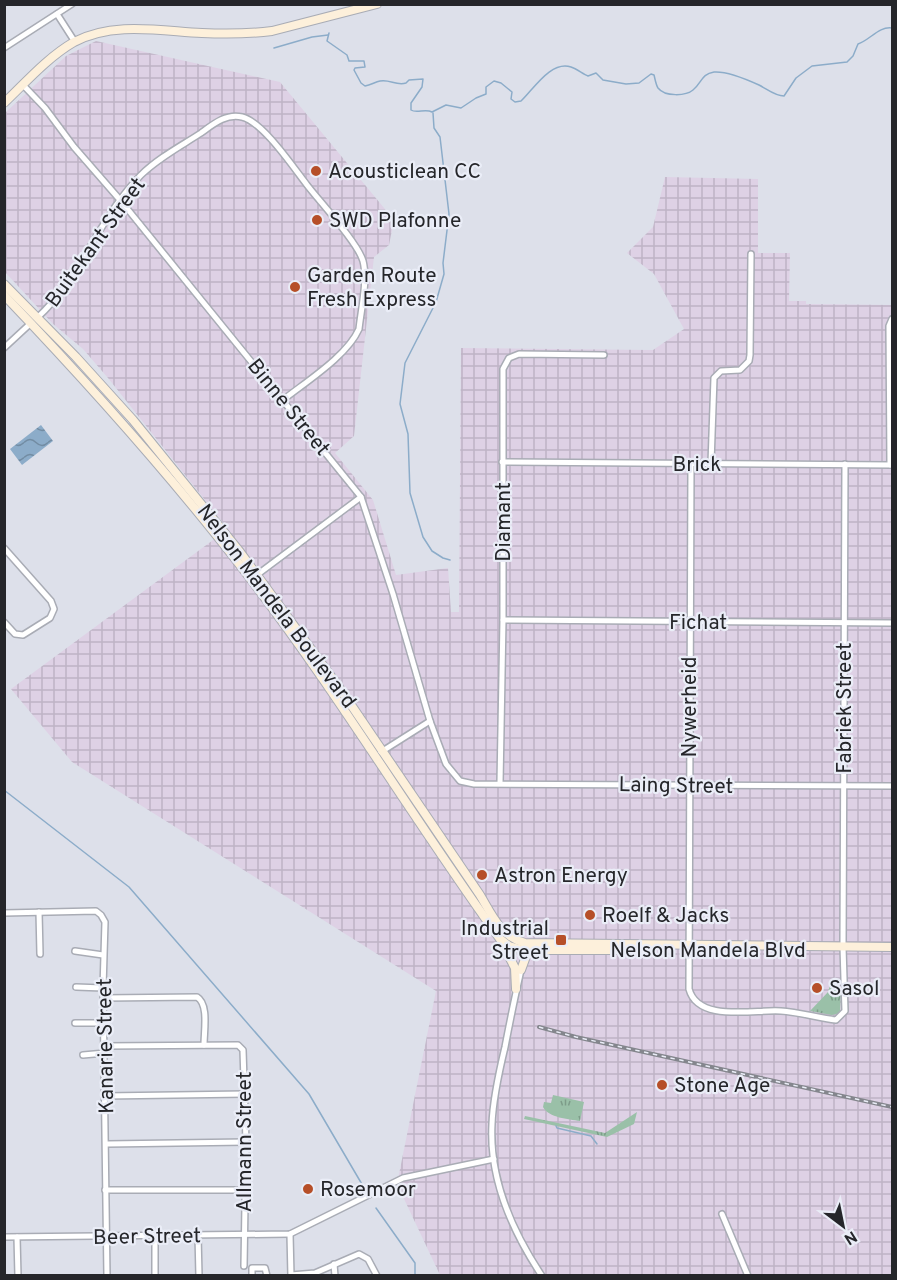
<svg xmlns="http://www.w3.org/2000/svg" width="897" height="1280" font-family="Overpass,sans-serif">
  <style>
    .industrial { fill: url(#industrial-grid) }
    .grass { fill: url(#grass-tufts) }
    .water { fill: url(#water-waves) }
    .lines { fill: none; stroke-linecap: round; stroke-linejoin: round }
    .stream { stroke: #8cacc9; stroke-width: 1.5 }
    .street-casing { stroke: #a9acb5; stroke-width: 8 }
    .secondary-casing { stroke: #a9acb5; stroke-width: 10 }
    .street { stroke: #fff; stroke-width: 5 }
    .secondary { stroke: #fdf0db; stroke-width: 8 }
    .rail-casing { stroke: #84868d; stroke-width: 4 }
    .rail { stroke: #eaedf7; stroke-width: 1.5; stroke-dasharray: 4.5; stroke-linecap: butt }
    .poi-dot { fill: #b64f28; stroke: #eaedf7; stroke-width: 2 }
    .labels { text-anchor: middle; stroke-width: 4.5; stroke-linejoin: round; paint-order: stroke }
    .poi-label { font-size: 21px; fill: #25262a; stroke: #eaedf7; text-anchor: start }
    .street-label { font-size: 21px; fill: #25262a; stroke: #eaedf7 }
  </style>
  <defs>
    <pattern id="industrial-grid" width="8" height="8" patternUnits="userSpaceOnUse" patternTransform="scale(1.5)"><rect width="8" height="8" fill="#ded1e5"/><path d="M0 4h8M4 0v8" fill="none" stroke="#beb3c5"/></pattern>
    <pattern id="grass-tufts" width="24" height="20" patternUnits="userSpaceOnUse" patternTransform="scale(1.5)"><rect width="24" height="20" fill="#9ac0a8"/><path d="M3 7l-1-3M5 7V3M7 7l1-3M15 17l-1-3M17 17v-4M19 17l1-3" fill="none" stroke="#7d9c89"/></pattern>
    <pattern id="water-waves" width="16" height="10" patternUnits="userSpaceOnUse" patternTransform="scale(1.5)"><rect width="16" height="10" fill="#8cacc9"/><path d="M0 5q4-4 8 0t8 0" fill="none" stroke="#728ca3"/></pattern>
  </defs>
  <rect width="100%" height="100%" fill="#dde0ea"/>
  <polygon class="industrial" points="96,41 280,82 394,220 389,245 374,257 354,436 335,453 373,500 396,575 448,568 451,612 459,612 461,348 653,350 684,329 654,274 627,253 653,227 665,177 758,179 758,253 790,253 789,301 806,301 806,304 892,305 892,1275 440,1275 397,1184 436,991 72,762 11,689 228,529 108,378 83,349 53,324 5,272 5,113 66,56"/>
  <g class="grass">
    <polygon points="831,982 836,982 841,989 840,1013 832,1015 810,1011 828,992"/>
    <path d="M553 1095 584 1102 580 1121C568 1119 549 1118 543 1107L544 1102 551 1103Z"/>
    <polygon points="637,1112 634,1124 607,1137 524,1119 525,1116 605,1133"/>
  </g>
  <polygon class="water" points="41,425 53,441 22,465 10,449"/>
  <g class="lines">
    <g class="stream">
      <path d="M329 33 327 41 347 55 349 61H364L365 67 355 68 354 70 361 83 365 86C371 85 375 82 380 81 390 79 396 86 406 83L409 80 423 79 422 87 411 103V110C417 114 425 108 432 112L446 105 461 108 476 98 486 94V87L494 81 501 83 512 92 511 99 515 102 521 101C533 90 551 60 571 67 577 69 583 74 588 76L596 73 603 80 626 84 639 83 651 74 654 75C655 79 656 85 658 88 665 97 686 96 693 90 702 83 701 74 714 72 728 71 746 79 759 85 767 89 775 96 784 96L796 78 812 66 847 62 853 56 858 44C870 40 879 26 892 28"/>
      <polyline points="274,48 312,37 328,35"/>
      <polyline points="433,113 434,128 440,137 449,214 443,263 444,274 436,302 405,363 400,404 408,434 410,493 423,537 432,551 443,558 450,560"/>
      <polyline points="4,790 129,887 309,1094 363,1186"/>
      <polyline points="556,1126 557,1128 591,1136 597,1144"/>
      <polyline points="376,1208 415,1263 415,1276"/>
    </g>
    <defs>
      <g id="street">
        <polyline points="57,14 75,42"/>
        <polyline points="4,48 72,4"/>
        <polyline points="23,85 45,108 74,147 121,201 361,497 393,594 430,721 446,764 460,781 474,784 892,786"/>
        <path d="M37 318C81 278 99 217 141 175 158 158 181 146 201 133 212 125 226 113 242 117 263 122 293 167 307 185 320 202 358 243 363 261 368 280 361 310 359 329 347 356 307 381 283 400"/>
        <polyline points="4,348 31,323"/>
        <polyline points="502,462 892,465"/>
        <path d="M691 463 689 989C698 1023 755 1009 781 1011 799 1012 818 1018 836 1020L845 1011 843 947 845 464"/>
        <polyline points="711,463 714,378 721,371 740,370 749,361 750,355 751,254"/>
        <polyline points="890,465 889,326 892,319"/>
        <polyline points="4,548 51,601 54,609 50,618 23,635 15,634 4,622"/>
        <polyline points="254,577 361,497"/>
        <polyline points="503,620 892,623"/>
        <polyline points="381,752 430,721"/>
        <polyline points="500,783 503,620 503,369 509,358 519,354 604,355"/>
        <polyline points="39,912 40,954"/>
        <polyline points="4,913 96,911 101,915 105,922 103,988 107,1276"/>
        <polyline points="75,951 103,955"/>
        <path d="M521 970C515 996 510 1021 505 1047 499 1072 493 1098 492 1124 489 1179 512 1231 542 1276"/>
        <polyline points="76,987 103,988"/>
        <path d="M104 998 197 997C209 1004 204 1031 204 1045"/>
        <polyline points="75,1023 104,1023"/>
        <polyline points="105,1046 238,1045 243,1050 246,1142 244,1266"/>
        <polyline points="83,1055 105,1053"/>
        <polyline points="105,1096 245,1094"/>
        <polyline points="107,1144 246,1142"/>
        <polyline points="105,1190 245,1190"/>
        <polyline points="722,1214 748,1276"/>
        <polyline points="290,1234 291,1276"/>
        <polyline points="198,1235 199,1276"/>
        <polyline points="155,1236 155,1276"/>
        <polyline points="4,1237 290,1234 403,1178 494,1159"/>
        <polyline points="17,1237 18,1276"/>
        <polyline points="334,1264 335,1276"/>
        <polyline points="291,1275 315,1273 359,1254 368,1259 377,1276"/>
        <polyline points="252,1276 252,1268 265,1268 267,1276"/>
      </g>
      <g id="secondary">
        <path d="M4 103C26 82 48 57 74 42 113 21 161 31 202 33 226 34 248 34 272 31L377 4"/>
        <path d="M4 284 76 357 133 420 240 552 341 690 480 895C492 915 501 937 525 943L892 947"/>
        <path d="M4 295C88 383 169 473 243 569 335 688 412 817 500 939L509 946 523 950H648"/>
        <polyline points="502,943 515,968 516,989"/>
        <polyline points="521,970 529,948"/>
      </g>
    </defs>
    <use href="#street" class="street-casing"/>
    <use href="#secondary" class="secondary-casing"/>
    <use href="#street" class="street"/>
    <use href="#secondary" class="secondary"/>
    <defs>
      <polyline id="rail" points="539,1027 576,1037 892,1107"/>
    </defs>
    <use href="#rail" class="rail-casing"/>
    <use href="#rail" class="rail"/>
  </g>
  <g class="poi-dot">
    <circle cx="316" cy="171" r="6"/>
    <circle cx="317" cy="220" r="6"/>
    <circle cx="295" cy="287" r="6"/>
    <circle cx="482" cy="875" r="6"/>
    <circle cx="590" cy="915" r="6"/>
    <rect x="555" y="934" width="12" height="12" rx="3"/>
    <circle cx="817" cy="988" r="6"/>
    <circle cx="662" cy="1085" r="6"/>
    <circle cx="308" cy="1189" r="6"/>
  </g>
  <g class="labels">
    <g class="poi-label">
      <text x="328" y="178">Acousticlean CC</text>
      <text x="329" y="227">SWD Plafonne</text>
      <text x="307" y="282">Garden Route<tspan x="307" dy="24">Fresh Express</tspan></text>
      <text x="494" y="882">Astron Energy</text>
      <text x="602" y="922">Roelf &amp; Jacks</text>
      <text x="549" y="935" text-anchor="end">Industrial<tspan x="549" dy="24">Street</tspan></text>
      <text x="829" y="995">Sasol</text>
      <text x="674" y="1092">Stone Age</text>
      <text x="320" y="1196">Rosemoor</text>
    </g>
    <g class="street-label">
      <text transform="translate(95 242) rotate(-54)" y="7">Buitekant Street</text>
      <text transform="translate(289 407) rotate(51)" y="7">Binne Street</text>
      <text x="697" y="471">Brick</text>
      <text transform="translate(503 522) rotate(-90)" y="7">Diamant</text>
      <text transform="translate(277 606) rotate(53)" y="7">Nelson Mandela Boulevard</text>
      <text x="698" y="629">Fichat</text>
      <text transform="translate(689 707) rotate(-90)" y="7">Nywerheid</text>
      <text transform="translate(844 708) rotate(-90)" y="7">Fabriek Street</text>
      <text transform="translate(676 785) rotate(1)" y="7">Laing Street</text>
      <text x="708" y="957">Nelson Mandela Blvd</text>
      <text transform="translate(105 1046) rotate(-91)" y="7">Kanarie Street</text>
      <text transform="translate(244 1142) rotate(-90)" y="7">Allmann Street</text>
      <text transform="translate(147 1236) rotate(-1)" y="7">Beer Street</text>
    </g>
  </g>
  <rect width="897" height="1280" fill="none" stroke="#25262a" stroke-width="12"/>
  <g transform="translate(843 1226) rotate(148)" stroke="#eaedf7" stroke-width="4.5" paint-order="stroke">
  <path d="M0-4.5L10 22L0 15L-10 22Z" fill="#25262a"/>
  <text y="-9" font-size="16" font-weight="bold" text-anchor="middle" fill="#25262a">N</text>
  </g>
</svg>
